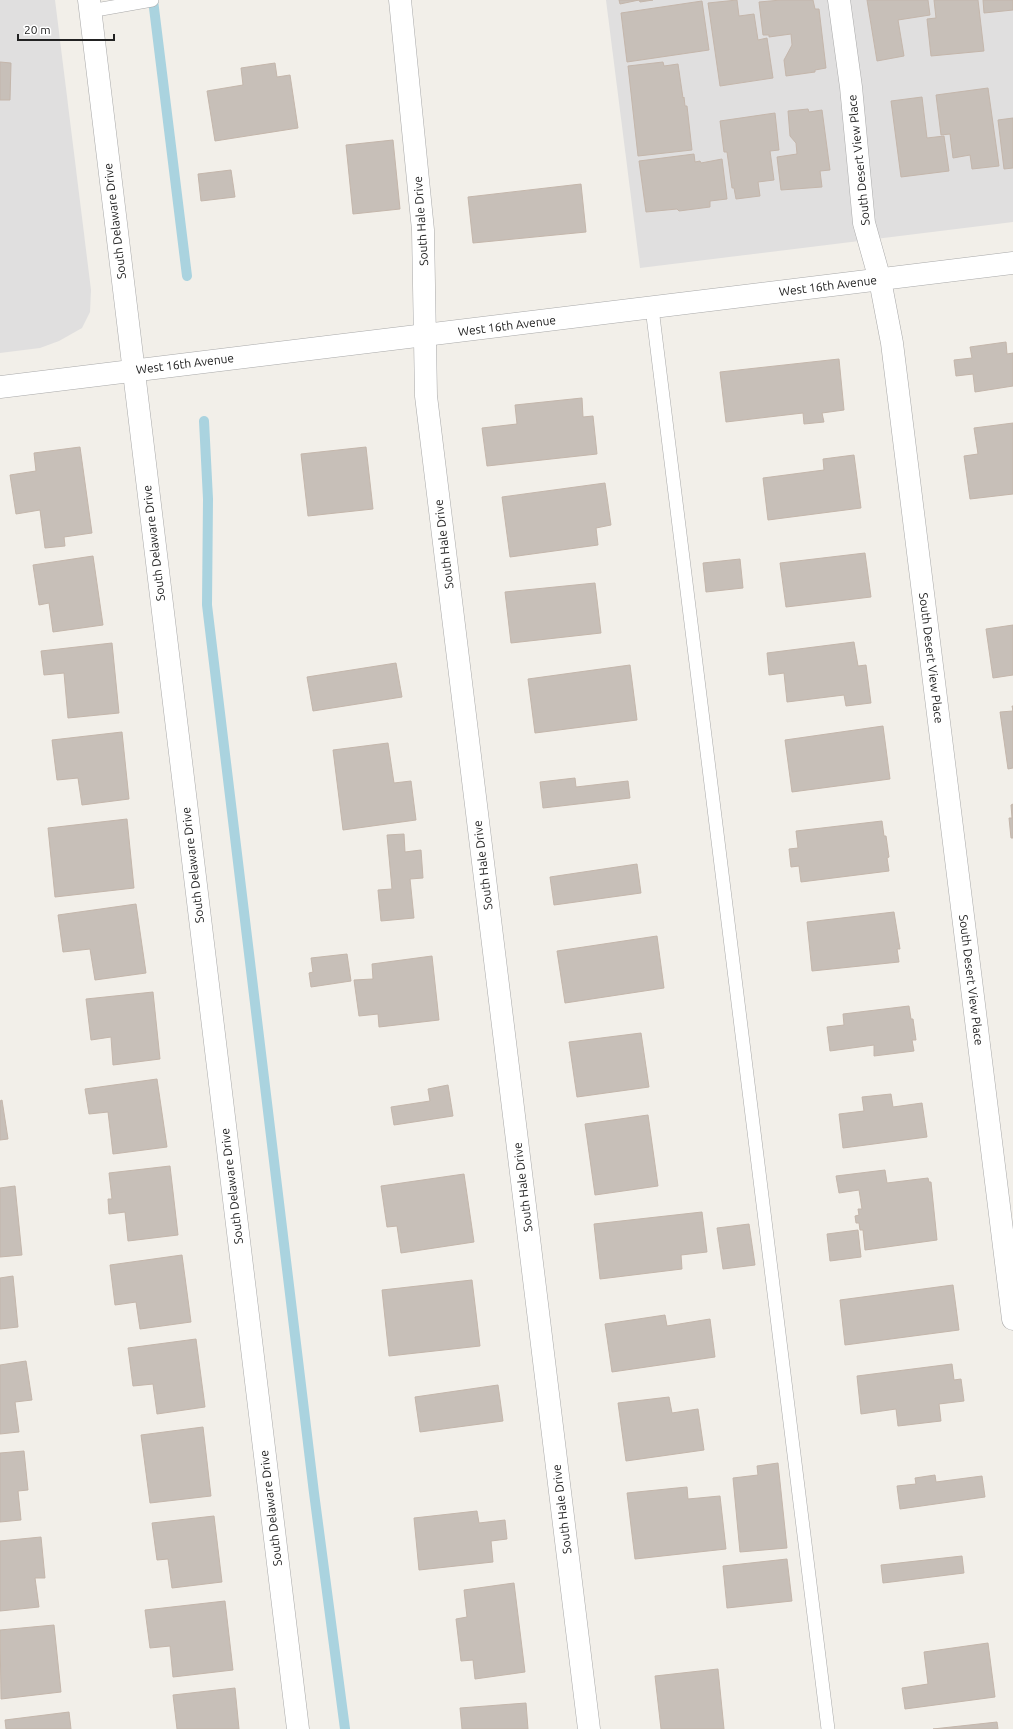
<svg xmlns="http://www.w3.org/2000/svg" width="1013" height="1729" font-family="Ubuntu,sans-serif">
  <style>
    .residential { fill: #e0dfdf }
    .lines { fill: none; stroke-linecap: round; stroke-linejoin: round }
    .stream { stroke: #aad3df; stroke-width: 10 }
    .building { fill: #c7bfb8; stroke: #c4b6ab }
    .service-casing { stroke: #a9a9a9; stroke-width: 14 }
    .minor-casing { stroke: #a9a9a9; stroke-width: 23 }
    .tertiary-casing { stroke: #a9a9a9; stroke-width: 23 }
    .service { stroke: #fff; stroke-width: 13 }
    .minor { stroke: #fff; stroke-width: 22 }
    .tertiary { stroke: #fff; stroke-width: 22 }
    .labels { text-anchor: middle; stroke-width: 3.5; stroke-linejoin: round; paint-order: stroke }
    .street-label { font-size: 12px; fill: #222; stroke: #fff }
  </style>
  <rect width="100%" height="100%" fill="#f2efe9"/>
  <g class="residential">
    <polygon points="0,0 55,0 91,290 90,312 82,328 59,341 40,348 0,353"/>
    <polygon points="606,0 1013,0 1013,222 640,268"/>
  </g>
  <g class="lines">
    <g class="stream">
      <polyline points="153,0 187,276"/>
      <polyline points="204,421 208,499 207,605 314,1493 345,1729"/>
    </g>
  </g>
  <g class="building">
    <polygon points="619,0 653,0 640,2 639,0 620,4"/>
    <polygon points="737,0 739,16 754,14 758,40 767,38 773,78 720,86 708,3"/>
    <polygon points="781,0 813,0 815,9 819,9 826,68 815,70 815,72 786,76 784,60 792,45 791,34 769,37 769,35 763,35 759,2"/>
    <polygon points="867,0 928,0 930,15 898,20 904,56 877,61"/>
    <polygon points="934,0 978,0 984,51 931,56 927,19 936,18"/>
    <polygon points="983,0 1013,0 1013,10 984,13"/>
    <polygon points="702,1 709,50 627,62 621,13"/>
    <polygon points="0,62 11,63 10,100 0,100"/>
    <polygon points="663,62 664,66 678,64 683,98 684,97 685,106 687,106 692,150 638,156 628,66"/>
    <polygon points="275,63 277,77 290,75 298,128 215,141 207,91 243,85 241,68"/>
    <polygon points="988,88 999,166 972,169 970,155 953,158 950,134 941,135 936,95"/>
    <polygon points="922,97 927,138 944,136 949,171 901,177 891,101"/>
    <polygon points="808,109 809,112 822,110 830,170 820,171 822,187 781,190 777,157 797,154 796,143 790,136 788,111"/>
    <polygon points="775,113 779,150 770,151 774,180 758,182 760,196 736,199 734,188 732,188 727,152 724,152 720,121"/>
    <polygon points="1013,118 1013,168 1004,169 998,120"/>
    <polygon points="393,140 400,209 353,214 346,145"/>
    <polygon points="694,154 695,162 700,161 701,163 722,159 727,199 710,201 710,207 679,211 677,209 646,212 639,161"/>
    <polygon points="231,170 235,197 201,201 198,174"/>
    <polygon points="581,184 586,232 473,243 468,197"/>
    <polygon points="1006,342 1007,354 1013,353 1013,386 975,392 973,374 956,376 954,360 972,358 970,347"/>
    <polygon points="839,359 844,410 822,413 824,422 804,424 803,413 726,422 720,372"/>
    <polygon points="582,398 583,417 593,416 597,454 487,466 482,428 517,424 515,405"/>
    <polygon points="1013,423 1013,494 970,499 964,456 978,454 974,428"/>
    <polygon points="80,447 92,533 64,537 65,546 45,548 40,510 16,514 10,475 36,471 34,453"/>
    <polygon points="366,447 373,509 308,516 301,454"/>
    <polygon points="854,455 861,508 768,520 763,478 824,470 823,459"/>
    <polygon points="605,483 611,525 596,528 598,545 510,557 502,497"/>
    <polygon points="865,553 871,597 786,607 780,563"/>
    <polygon points="93,556 103,625 53,632 49,603 39,605 33,565"/>
    <polygon points="740,559 743,588 706,592 703,563"/>
    <polygon points="595,583 601,633 511,643 505,592"/>
    <polygon points="1013,625 1013,675 993,678 986,629"/>
    <polygon points="854,642 858,666 866,665 871,703 846,706 844,695 787,702 784,673 769,675 767,653"/>
    <polygon points="112,643 119,713 68,718 64,673 44,675 41,651"/>
    <polygon points="396,663 402,697 313,711 307,677"/>
    <polygon points="630,665 637,720 535,733 528,679"/>
    <polygon points="1012,706 1013,706 1013,768 1008,769 1000,712 1013,711"/>
    <polygon points="883,726 890,779 792,792 785,740"/>
    <polygon points="122,732 129,799 82,805 78,778 57,780 52,740"/>
    <polygon points="388,743 394,783 411,781 416,820 343,830 333,750"/>
    <polygon points="575,778 576,787 628,781 630,798 543,808 540,782"/>
    <polygon points="1013,804 1013,838 1011,838 1009,818 1012,818 1011,805"/>
    <polygon points="127,819 134,888 55,897 48,828"/>
    <polygon points="882,821 884,836 886,836 889,857 887,858 889,871 801,882 799,866 791,867 789,849 798,848 796,831"/>
    <polygon points="404,834 405,852 421,850 423,878 410,879 414,918 381,921 378,890 392,889 387,835"/>
    <polygon points="637,864 641,893 554,905 550,877"/>
    <polygon points="136,904 146,973 95,980 90,949 63,952 58,915"/>
    <polygon points="894,912 900,949 897,949 899,962 812,971 807,922"/>
    <polygon points="657,936 664,988 565,1003 557,951"/>
    <polygon points="347,954 351,981 311,987 309,973 313,972 311,958"/>
    <polygon points="432,956 439,1020 379,1027 378,1014 359,1016 354,980 373,979 372,964"/>
    <polygon points="153,992 160,1059 113,1065 111,1037 91,1040 86,999"/>
    <polygon points="909,1006 911,1019 913,1019 916,1040 912,1040 914,1051 874,1056 874,1045 830,1051 827,1027 844,1025 843,1014"/>
    <polygon points="641,1033 649,1087 577,1097 569,1042"/>
    <polygon points="157,1079 167,1147 113,1154 108,1112 89,1114 85,1089"/>
    <polygon points="448,1085 453,1116 394,1125 391,1107 430,1101 428,1089"/>
    <polygon points="891,1094 893,1107 922,1103 927,1137 843,1148 839,1114 864,1111 862,1097"/>
    <polygon points="2,1100 8,1139 0,1140 0,1101"/>
    <polygon points="648,1115 658,1186 595,1195 585,1124"/>
    <polygon points="170,1166 178,1235 128,1241 125,1212 109,1214 108,1199 112,1199 109,1173"/>
    <polygon points="885,1170 887,1183 928,1178 929,1182 931,1182 937,1240 865,1250 863,1230 860,1230 859,1223 856,1223 855,1216 859,1215 858,1209 862,1209 859,1190 839,1193 836,1176"/>
    <polygon points="464,1174 474,1242 401,1253 397,1226 387,1227 381,1186"/>
    <polygon points="15,1186 22,1255 0,1257 0,1188"/>
    <polygon points="702,1212 707,1252 681,1255 682,1269 600,1279 594,1224"/>
    <polygon points="749,1224 755,1265 723,1269 717,1228"/>
    <polygon points="858,1230 861,1257 830,1261 827,1234"/>
    <polygon points="182,1255 191,1322 140,1329 136,1302 115,1305 110,1265"/>
    <polygon points="13,1276 18,1327 0,1329 0,1278"/>
    <polygon points="472,1280 480,1346 389,1356 382,1290"/>
    <polygon points="953,1285 959,1330 845,1345 840,1300"/>
    <polygon points="665,1315 667,1326 710,1319 715,1357 612,1372 605,1324"/>
    <polygon points="196,1339 205,1407 157,1414 153,1384 133,1386 128,1348"/>
    <polygon points="26,1361 32,1400 15,1402 19,1432 0,1434 0,1365"/>
    <polygon points="952,1364 954,1380 961,1379 964,1401 939,1404 941,1421 898,1426 896,1409 861,1414 857,1376"/>
    <polygon points="498,1385 503,1421 420,1432 415,1397"/>
    <polygon points="669,1397 672,1413 698,1409 704,1450 626,1461 618,1403"/>
    <polygon points="203,1427 211,1496 150,1503 141,1435"/>
    <polygon points="24,1451 28,1490 18,1491 21,1520 0,1522 0,1453"/>
    <polygon points="778,1463 787,1548 740,1552 733,1478 758,1475 757,1466"/>
    <polygon points="935,1475 936,1482 982,1476 985,1497 900,1509 897,1486 916,1484 915,1478"/>
    <polygon points="687,1487 688,1499 720,1496 726,1549 635,1559 627,1493"/>
    <polygon points="477,1511 479,1523 505,1520 507,1539 491,1541 493,1562 419,1570 414,1518"/>
    <polygon points="214,1516 222,1582 172,1588 168,1559 157,1560 152,1523"/>
    <polygon points="41,1537 45,1578 35,1578 39,1607 0,1611 0,1541"/>
    <polygon points="962,1556 964,1573 883,1583 881,1565"/>
    <polygon points="787,1559 792,1601 727,1608 723,1566"/>
    <polygon points="514,1583 525,1672 475,1679 473,1660 461,1661 456,1619 467,1617 464,1590"/>
    <polygon points="225,1601 233,1670 173,1677 170,1646 150,1648 145,1610"/>
    <polygon points="54,1625 61,1692 1,1699 0,1630"/>
    <polygon points="988,1643 995,1697 905,1709 902,1688 928,1684 924,1652"/>
    <polygon points="718,1669 724,1729 661,1729 655,1676"/>
    <polygon points="235,1688 239,1729 177,1729 173,1695"/>
    <polygon points="526,1703 528,1729 462,1729 460,1708"/>
    <polygon points="69,1712 71,1729 6,1729 5,1720"/>
    <polygon points="997,1722 998,1729 933,1729"/>
  </g>
  <g class="lines">
    <defs>
      <g id="service">
        <polyline points="90,11 152,0"/>
        <polyline points="652,308 828,1729"/>
      </g>
      <g id="minor">
        <polyline points="89,0 298,1729"/>
        <polyline points="400,0 423,230 426,396 589,1729"/>
        <polyline points="839,0 851,87 864,223 880,280 892,343 1013,1319"/>
      </g>
      <polyline id="tertiary" points="0,387 1013,263"/>
    </defs>
    <use href="#service" class="service-casing"/>
    <use href="#minor" class="minor-casing"/>
    <use href="#tertiary" class="tertiary-casing"/>
    <use href="#service" class="service"/>
    <use href="#minor" class="minor"/>
    <use href="#tertiary" class="tertiary"/>
  </g>
  <g class="labels">
    <g class="street-label">
      <text transform="translate(859 160) rotate(-96)" y="4">South Desert View Place</text>
      <text transform="translate(115 221) rotate(-97)" y="4">South Delaware Drive</text>
      <text transform="translate(421 221) rotate(-94)" y="4">South Hale Drive</text>
      <text transform="translate(828 286) rotate(-7)" y="4">West 16th Avenue</text>
      <text transform="translate(507 326) rotate(-7)" y="4">West 16th Avenue</text>
      <text transform="translate(185 364) rotate(-7)" y="4">West 16th Avenue</text>
      <text transform="translate(154 543) rotate(-97)" y="4">South Delaware Drive</text>
      <text transform="translate(444 544) rotate(-97)" y="4">South Hale Drive</text>
      <text transform="translate(931 658) rotate(83)" y="4">South Desert View Place</text>
      <text transform="translate(193 865) rotate(-97)" y="4">South Delaware Drive</text>
      <text transform="translate(483 865) rotate(-97)" y="4">South Hale Drive</text>
      <text transform="translate(971 980) rotate(83)" y="4">South Desert View Place</text>
      <text transform="translate(232 1186) rotate(-97)" y="4">South Delaware Drive</text>
      <text transform="translate(523 1187) rotate(-97)" y="4">South Hale Drive</text>
      <text transform="translate(271 1508) rotate(-97)" y="4">South Delaware Drive</text>
      <text transform="translate(562 1509) rotate(-97)" y="4">South Hale Drive</text>
    </g>
  </g>
  <path d="M18 34v6h96v-6" fill="none" stroke="#222222" stroke-width="2"/>
  <text x="24" y="34" font-size="12" fill="#222222" stroke="#ffffff" stroke-width="3" paint-order="stroke">20 m</text>
</svg>
